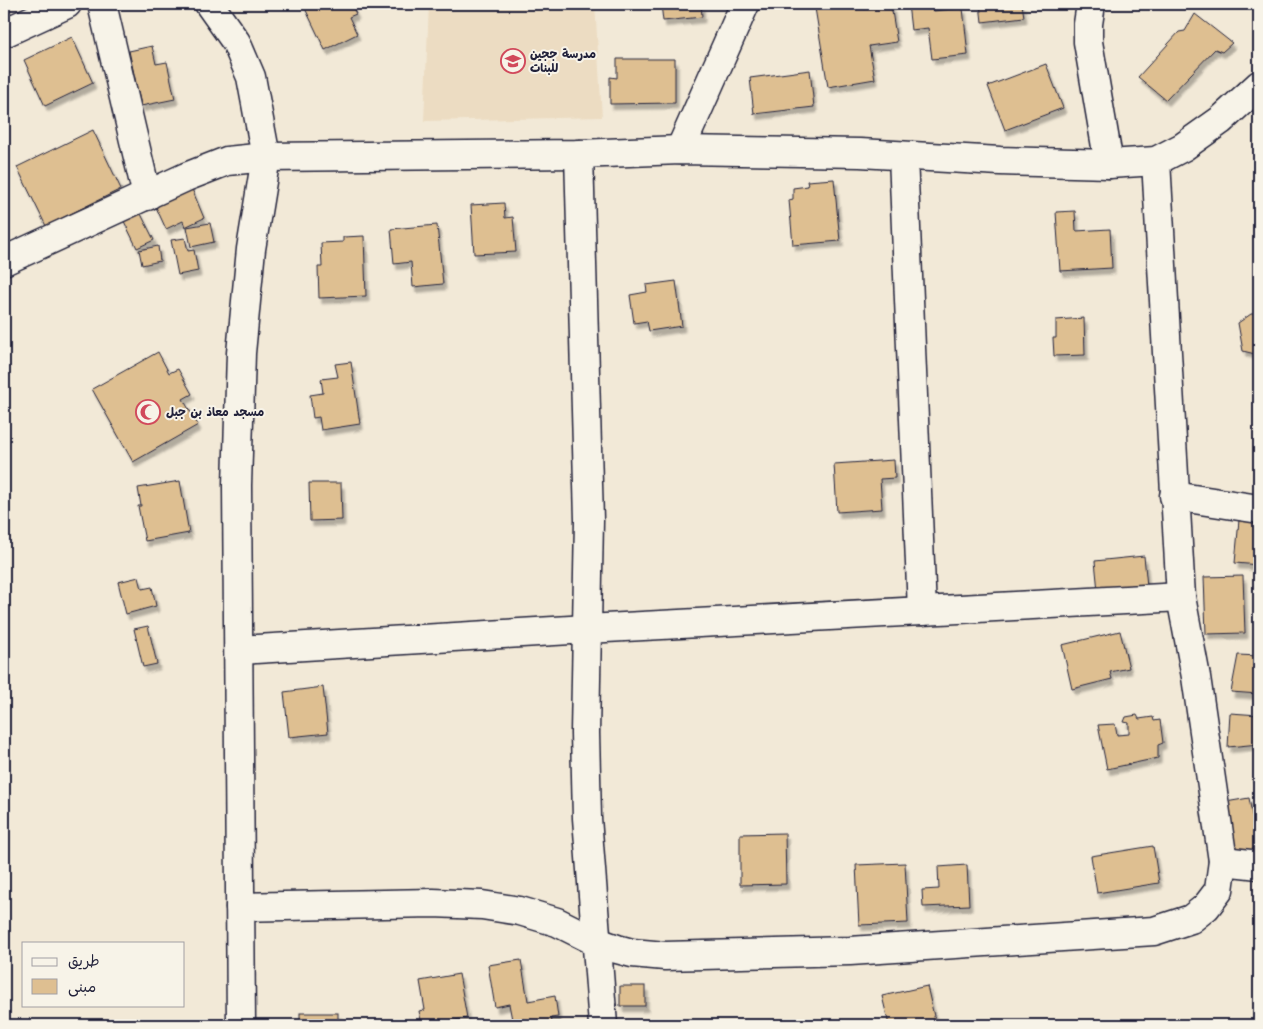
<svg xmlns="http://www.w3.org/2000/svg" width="1263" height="1029" font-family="Kalam,'Playpen Sans Arabic',sans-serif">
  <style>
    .built { fill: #ecdcc2 }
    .building { fill: #debf91; stroke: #22223b; filter: url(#shadow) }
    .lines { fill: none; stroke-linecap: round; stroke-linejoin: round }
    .minor-casing { stroke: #22223b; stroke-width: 31 }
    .minor { stroke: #f7f3e8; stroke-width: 28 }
    .labels { text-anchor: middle; stroke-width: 4; stroke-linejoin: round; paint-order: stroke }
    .poi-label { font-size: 12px; font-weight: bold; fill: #22223b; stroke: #f7f3e8; text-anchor: start }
  </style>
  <defs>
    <filter id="shadow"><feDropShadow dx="3" dy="5.5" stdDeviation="1" flood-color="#0004"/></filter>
  </defs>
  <rect width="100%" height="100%" fill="#f2e9d7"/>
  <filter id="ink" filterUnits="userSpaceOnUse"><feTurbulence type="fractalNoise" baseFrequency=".02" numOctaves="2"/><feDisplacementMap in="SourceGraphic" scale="10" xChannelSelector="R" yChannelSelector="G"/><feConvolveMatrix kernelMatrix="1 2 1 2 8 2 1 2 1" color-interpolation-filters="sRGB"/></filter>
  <g filter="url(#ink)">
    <polygon class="built" points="429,4 595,4 602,117 424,121"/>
    <g class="building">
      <polygon points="303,4 351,4 356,14 349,17 357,34 325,50"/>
      <polygon points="661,4 701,4 702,17 663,21"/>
      <polygon points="840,4 864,4 864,9 891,5 897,42 869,46 875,79 828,87 815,8"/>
      <polygon points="908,4 932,4 933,11 963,8 968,55 932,59 928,28 911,30"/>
      <polygon points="980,4 1022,4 1024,17 982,22"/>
      <polygon points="1195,14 1232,43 1222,52 1215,49 1166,100 1138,77 1179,32 1185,31"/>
      <polygon points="72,37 93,83 45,106 24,60"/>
      <polygon points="152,46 156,64 167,62 175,99 141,106 129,51"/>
      <polygon points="617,59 675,59 675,103 610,104 610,77 617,78"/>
      <polygon points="1046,64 1063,108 1005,130 988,86"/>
      <polygon points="810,70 814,107 754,114 750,78"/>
      <polygon points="93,130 121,189 46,226 17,167"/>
      <polygon points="834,179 840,241 793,245 789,200 793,199 793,188 808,186 807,181"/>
      <polygon points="192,189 204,218 185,227 183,221 166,229 155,205"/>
      <polygon points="504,203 505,218 513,217 516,252 474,254 471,205"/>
      <polygon points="137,206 154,240 137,248 121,215"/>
      <polygon points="1075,211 1076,231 1110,229 1112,268 1060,271 1056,212"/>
      <polygon points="210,223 214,242 191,247 187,227"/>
      <polygon points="437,225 443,284 413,287 411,262 394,264 391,229"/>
      <polygon points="364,236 366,296 319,298 318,267 322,267 321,243 343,242 343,237"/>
      <polygon points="185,238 188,251 194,250 198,271 178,275 171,240"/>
      <polygon points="158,246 160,261 142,265 139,250"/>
      <polygon points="676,281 682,326 649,331 647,321 634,323 630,295 647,292 646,285"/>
      <polygon points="1251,314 1259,314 1259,355 1243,351 1238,323"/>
      <polygon points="1084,318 1085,355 1054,356 1053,338 1056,338 1056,320"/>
      <polygon points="158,352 169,373 178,369 192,394 183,399 198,425 133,462 92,389"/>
      <polygon points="351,362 360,424 321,430 319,417 313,418 310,395 323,393 321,379 338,377 335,364"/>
      <polygon points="894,460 895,478 880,479 882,509 837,512 834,464"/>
      <polygon points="180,481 189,533 145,541 138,506 141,506 138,488"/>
      <polygon points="309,483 341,483 342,520 310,521"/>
      <polygon points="1239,520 1259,522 1259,565 1235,563"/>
      <polygon points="1144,556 1147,586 1098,591 1095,561"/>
      <polygon points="1243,576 1245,633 1206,634 1204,577"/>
      <polygon points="139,577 142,589 152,587 156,606 126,614 118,582"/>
      <polygon points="148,626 157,664 143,667 134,629"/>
      <polygon points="1120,631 1129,668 1110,672 1112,679 1072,689 1062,645"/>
      <polygon points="1238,655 1259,656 1259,694 1231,692"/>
      <polygon points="323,687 328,733 289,737 284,692"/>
      <polygon points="1230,713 1259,715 1259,744 1228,747"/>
      <polygon points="1137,715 1139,719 1153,717 1154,721 1160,720 1163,743 1158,745 1158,758 1107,769 1098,725 1115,724 1117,735 1129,734 1129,723 1124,722 1126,717"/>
      <polygon points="1253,781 1259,781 1259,794 1255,794"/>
      <polygon points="1249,798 1253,820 1259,819 1259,854 1236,858 1226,802"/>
      <polygon points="785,833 786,884 740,885 740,834"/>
      <polygon points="1153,846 1159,883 1097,893 1091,856"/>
      <polygon points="905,863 908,923 859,925 856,865"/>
      <polygon points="967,865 969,905 923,907 922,890 939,889 938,867"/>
      <polygon points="521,960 528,1001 555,996 558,1017 551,1018 553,1025 513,1025 509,1004 495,1007 488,965"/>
      <polygon points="459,974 467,1018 422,1025 419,1011 425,1010 420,981"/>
      <rect x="620" y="986" width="25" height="20"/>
      <polygon points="927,986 936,1025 889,1025 882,996"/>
      <rect x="300" y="1013" width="38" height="12"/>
      <polygon points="657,1019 657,1025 620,1025 620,1024"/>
      <polygon points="1259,1022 1259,1025 1225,1025"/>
    </g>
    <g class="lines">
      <defs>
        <g id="minor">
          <polyline points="102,4 147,196"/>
          <polyline points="209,4 236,42 251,77 266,157 251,249 241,353 237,485 241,1025"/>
          <polyline points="1091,4 1088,24 1088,42 1109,164"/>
          <polyline points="4,33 67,4"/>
          <polyline points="680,150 745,4"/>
          <polyline points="579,154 589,520 585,733 587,818 603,1025"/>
          <polyline points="903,156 922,611"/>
          <polyline points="4,261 186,177 227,161 266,157 579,154 680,150 860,153 1000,161 1109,164 1156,161 1183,147 1221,120 1259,85"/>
          <polyline points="1174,496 1259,509"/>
          <polyline points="239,650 587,629 1181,597"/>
          <polyline points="1223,861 1259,865"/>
          <polyline points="240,907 433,903 482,905 520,911 557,922 597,942 617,949 632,953 665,956 850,951 1154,931 1191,919 1206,907 1219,890 1223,861 1196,677 1181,597 1156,161"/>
        </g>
      </defs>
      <use href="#minor" class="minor-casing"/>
      <use href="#minor" class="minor"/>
    </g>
  </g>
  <defs>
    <symbol id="school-ring" viewBox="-11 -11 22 22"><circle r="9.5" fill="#f7f3e8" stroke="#d1495b" stroke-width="1.5"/><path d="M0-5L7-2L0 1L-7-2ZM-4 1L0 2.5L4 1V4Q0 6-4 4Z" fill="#d1495b"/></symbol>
    <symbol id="mosque-ring" viewBox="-11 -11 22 22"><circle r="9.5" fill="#f7f3e8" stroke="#d1495b" stroke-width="1.5"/><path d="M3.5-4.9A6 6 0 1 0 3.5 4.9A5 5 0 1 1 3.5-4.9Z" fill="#d1495b"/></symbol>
  </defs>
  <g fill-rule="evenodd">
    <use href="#school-ring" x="499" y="47" width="28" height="28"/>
    <use href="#mosque-ring" x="134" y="398" width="28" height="28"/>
  </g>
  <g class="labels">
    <g class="poi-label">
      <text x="530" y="58">مدرسة ججين<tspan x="530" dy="14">للبنات</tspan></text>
      <text x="166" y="416">مسجد معاذ بن جبل</text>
    </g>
  </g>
  <rect width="1263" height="1029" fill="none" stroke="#f7f3e8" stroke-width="20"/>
  <rect x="10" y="10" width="1243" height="1009" fill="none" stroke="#22223b" stroke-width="2" filter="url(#ink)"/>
  <rect x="22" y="942" width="162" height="65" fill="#f7f3e8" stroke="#a29fa3"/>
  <rect x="32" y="958" width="25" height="8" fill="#f7f3e8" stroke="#a29fa3"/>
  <text x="68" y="966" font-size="15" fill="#22223b">طريق</text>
  <rect x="32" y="979" width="25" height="15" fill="#debf91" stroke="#a29fa3"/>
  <text x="68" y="992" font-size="15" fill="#22223b">مبنى</text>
</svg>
